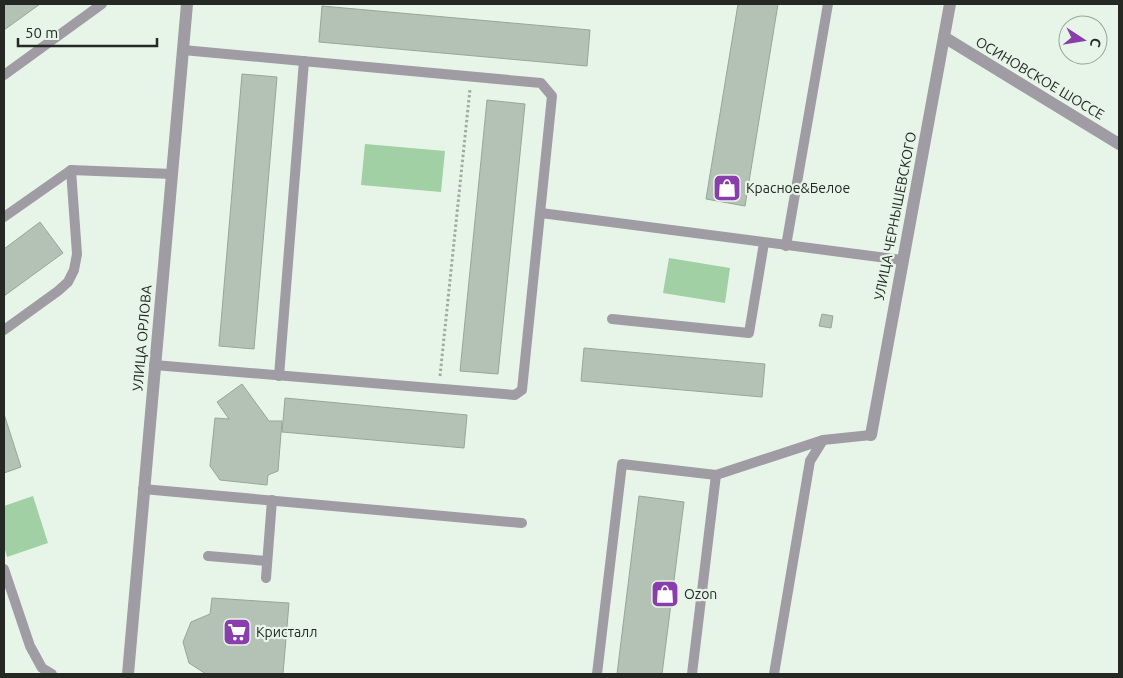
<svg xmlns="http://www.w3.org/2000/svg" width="1123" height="678" font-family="Ubuntu,sans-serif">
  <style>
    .green { fill: #a0d0a4 }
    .building { fill: #b4c2b5; stroke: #98a599 }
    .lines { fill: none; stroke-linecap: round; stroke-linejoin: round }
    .path { stroke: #a0aba1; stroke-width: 3; stroke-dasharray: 2.5 2.5; stroke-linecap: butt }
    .service { stroke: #a09ca3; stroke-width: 10 }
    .minor { stroke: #a09ca3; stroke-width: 12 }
    .labels { text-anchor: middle; stroke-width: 4.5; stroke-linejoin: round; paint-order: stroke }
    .street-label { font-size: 14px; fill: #242924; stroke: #e7f5e8 }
    .poi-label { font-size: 14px; fill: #242924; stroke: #e7f5e8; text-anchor: start }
  </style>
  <rect width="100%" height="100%" fill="#e7f5e8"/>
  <g class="green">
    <polygon points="365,144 445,151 441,192 361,185"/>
    <polygon points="669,258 730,268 725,303 663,293"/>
    <polygon points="33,496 48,543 7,557 4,546 4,506"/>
  </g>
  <g class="building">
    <polygon points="4,4 40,4 4,30"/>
    <polygon points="738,4 778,4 745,206 706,199"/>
    <polygon points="322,6 590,30 587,66 319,42"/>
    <polygon points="242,74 277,77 254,349 219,346"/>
    <polygon points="487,100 525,104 498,374 460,371"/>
    <polygon points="40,222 63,253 4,296 4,249"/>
    <polygon points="822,314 833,316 831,328 819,326"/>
    <polygon points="584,348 765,364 762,397 581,381"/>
    <polygon points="242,384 269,421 282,421 278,471 268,475 267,485 220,480 210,466 215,418 229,419 217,402"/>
    <polygon points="285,398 467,415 464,448 282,432"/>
    <polygon points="4,414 21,467 4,473"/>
    <polygon points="639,496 684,502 662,674 617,674"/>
    <polygon points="212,598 289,603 283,674 206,674 189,663 183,642 191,622 210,614"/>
  </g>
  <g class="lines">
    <polyline class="path" points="440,376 470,89"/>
    <g class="service">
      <polyline points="4,75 102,4"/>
      <polyline points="541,213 902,260"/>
      <polyline points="4,217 71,170"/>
      <polyline points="786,246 828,4"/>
      <polyline points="612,319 749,333 764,243"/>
      <polyline points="4,330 58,291 68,282 74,270 77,254 71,170 172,174"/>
      <polyline points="154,365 515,395 522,390 552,96 541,83 183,50"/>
      <polyline points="279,376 304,61"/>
      <polyline points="143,489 522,523"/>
      <polyline points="208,556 267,561"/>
      <polyline points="4,569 30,646 42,668 52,674"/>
      <polyline points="266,578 272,500"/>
      <polyline points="597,674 622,464 716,475 823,440"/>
      <polyline points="692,674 716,475"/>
      <polyline points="774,674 810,461 823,440 871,435"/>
    </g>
    <g class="minor">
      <polyline points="944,37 1119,144"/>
      <polyline points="871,435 950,4"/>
      <polyline points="128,674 187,4"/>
    </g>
  </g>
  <defs>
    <symbol id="shop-square" viewBox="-11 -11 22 22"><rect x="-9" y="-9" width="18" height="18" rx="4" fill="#8a3dad" stroke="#e7f5e8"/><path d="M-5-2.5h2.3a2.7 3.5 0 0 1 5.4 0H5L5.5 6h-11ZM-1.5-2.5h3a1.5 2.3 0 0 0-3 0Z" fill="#fff"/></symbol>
    <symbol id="supermarket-square" viewBox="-11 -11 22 22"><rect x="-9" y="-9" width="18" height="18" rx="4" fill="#8a3dad" stroke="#e7f5e8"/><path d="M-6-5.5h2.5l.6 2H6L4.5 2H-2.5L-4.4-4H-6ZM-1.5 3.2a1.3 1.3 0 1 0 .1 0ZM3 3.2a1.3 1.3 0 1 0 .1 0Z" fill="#fff"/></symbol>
  </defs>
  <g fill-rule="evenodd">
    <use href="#shop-square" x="711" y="172" width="32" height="32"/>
    <use href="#shop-square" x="649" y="578" width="32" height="32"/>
    <use href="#supermarket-square" x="221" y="616" width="32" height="32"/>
  </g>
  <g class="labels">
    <g class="street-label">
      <text transform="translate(1040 78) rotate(31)" y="5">ОСИНОВСКОЕ ШОССЕ</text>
      <text transform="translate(895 216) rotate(-79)" y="5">УЛИЦА ЧЕРНЫШЕВСКОГО</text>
      <text transform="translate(142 338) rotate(-85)" y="5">УЛИЦА ОРЛОВА</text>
    </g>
    <g class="poi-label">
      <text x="746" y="193">Красное&amp;Белое</text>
      <text x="684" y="599">Ozon</text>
      <text x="256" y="637">Кристалл</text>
    </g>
  </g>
  <rect width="1123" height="678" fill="none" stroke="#242924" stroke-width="10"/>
  <g transform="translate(1083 40) rotate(102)"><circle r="24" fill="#e7f5e8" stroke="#99a39a"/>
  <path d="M0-4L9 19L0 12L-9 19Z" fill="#8a3dad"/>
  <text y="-8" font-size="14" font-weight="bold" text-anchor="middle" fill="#242924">С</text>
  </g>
  <path d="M18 38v8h139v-8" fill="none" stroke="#242924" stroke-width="2.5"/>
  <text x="25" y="38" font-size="15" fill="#242924" stroke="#e7f5e8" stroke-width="4" paint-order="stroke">50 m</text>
</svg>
